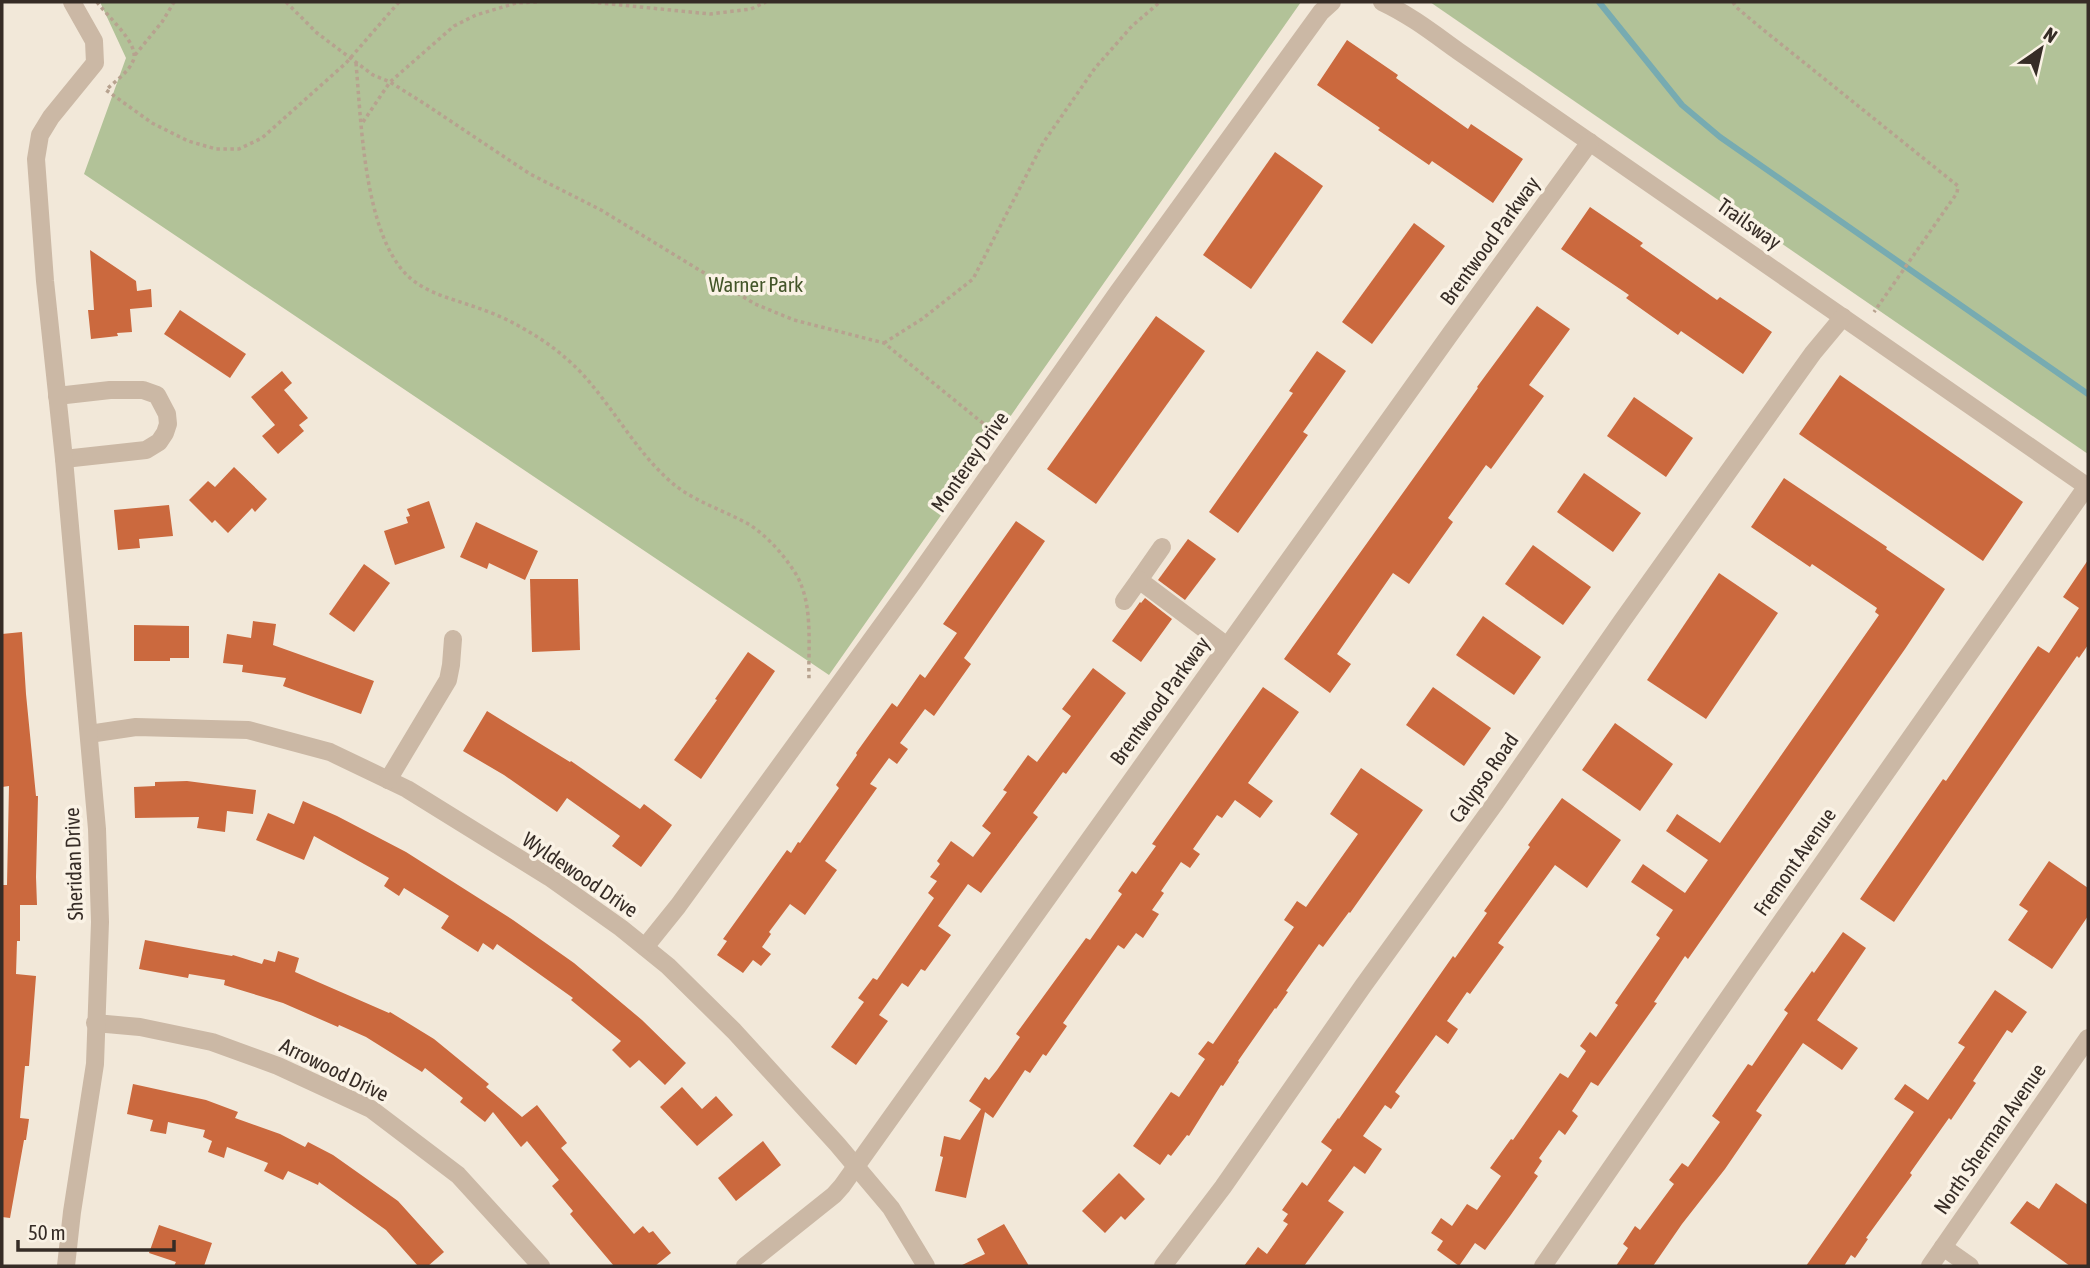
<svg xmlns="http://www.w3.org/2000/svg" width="2090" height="1268" font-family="'Asap Condensed',sans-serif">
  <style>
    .green { fill: #b2c298 }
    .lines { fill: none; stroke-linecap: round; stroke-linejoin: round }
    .stream { stroke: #77abb1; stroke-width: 6 }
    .building { fill: #cb693e }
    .path { stroke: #b7a28f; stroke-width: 3.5; stroke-dasharray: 3.5 3.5; stroke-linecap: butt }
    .minor { stroke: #cbb8a5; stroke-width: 18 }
    .labels { text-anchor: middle; stroke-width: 7; stroke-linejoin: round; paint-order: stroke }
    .street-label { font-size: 21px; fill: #362c26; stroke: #faf2e5 }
    .park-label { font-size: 21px; fill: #435529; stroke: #faf2e5 }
  </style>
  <rect width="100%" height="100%" fill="#f2e8d9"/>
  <g class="green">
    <polygon points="100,2 1301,2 829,675 84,174 126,58"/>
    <polygon points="1430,2 2088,2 2088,454"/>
  </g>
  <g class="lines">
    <polyline class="stream" points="1599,2 1682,105 1720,137 2088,394"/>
  </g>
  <g class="building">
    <polygon points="1347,40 1398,75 1396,78 1468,129 1471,124 1523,159 1493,203 1432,161 1429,165 1378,130 1380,128 1317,85"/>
    <polygon points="1275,152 1323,186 1251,289 1203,255"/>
    <polygon points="1590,207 1643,243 1640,246 1717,300 1720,297 1772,332 1743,374 1681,331 1678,335 1626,298 1629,295 1561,249"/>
    <polygon points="1414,223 1445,246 1372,344 1342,322"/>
    <polygon points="90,250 136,281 137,291 151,289 152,307 130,309 132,332 117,333 118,336 91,339 88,310 94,310"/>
    <polygon points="1537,306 1570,329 1529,385 1544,396 1491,469 1486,465 1448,518 1453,522 1409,584 1393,573 1337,654 1351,664 1330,693 1284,659 1478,388 1477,387"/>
    <polygon points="180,310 246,354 230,378 164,334"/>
    <polygon points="1156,316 1205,351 1096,504 1047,469"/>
    <polygon points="1317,351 1346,371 1303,432 1308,435 1238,533 1209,512 1293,393 1289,391"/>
    <polygon points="282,371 292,383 284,390 308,418 299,425 304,431 278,454 262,436 275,425 251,397"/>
    <polygon points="1840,375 2023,502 1983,561 1799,434"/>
    <polygon points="1634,397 1693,438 1666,477 1607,436"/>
    <polygon points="234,467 267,499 255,512 252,508 228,533 215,520 212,523 189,500 208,481 215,487"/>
    <polygon points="1584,473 1641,513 1613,552 1557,512"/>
    <polygon points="1784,478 1887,547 1886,549 1945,589 1905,649 1688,959 1685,956 1654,1002 1657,1003 1598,1086 1591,1082 1572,1111 1578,1116 1565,1135 1559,1130 1539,1158 1542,1161 1534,1173 1538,1176 1510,1216 1485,1250 1475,1243 1459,1266 1437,1250 1443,1241 1431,1233 1441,1218 1452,1226 1467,1204 1477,1210 1501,1176 1490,1168 1511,1139 1513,1140 1560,1073 1568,1078 1586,1051 1580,1046 1590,1032 1596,1037 1618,1005 1615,1003 1660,938 1656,935 1673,910 1631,882 1643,864 1685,893 1708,860 1666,831 1677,814 1720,843 1879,615 1875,612 1877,608 1812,564 1810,567 1751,527"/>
    <polygon points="429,501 445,548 395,565 384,531 408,523 406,517 410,516 407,509"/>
    <polygon points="169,505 173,536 139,539 140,548 118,550 114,510"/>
    <polygon points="1016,521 1045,541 964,658 971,664 934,716 925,709 900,743 908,749 897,764 889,758 870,784 877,788 825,861 837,870 805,915 790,904 769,932 771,934 762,947 771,954 761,966 753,960 743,973 717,955 727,941 723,939 787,850 791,853 798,842 800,843 839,788 836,785 857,755 856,753 892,703 897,707 920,674 925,678 957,633 943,624"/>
    <polygon points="476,522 538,551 525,580 489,563 487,569 460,557"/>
    <polygon points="1188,539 1216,559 1185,600 1158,580"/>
    <polygon points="1533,545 1591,587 1563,625 1505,584"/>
    <polygon points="2088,560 2088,645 2079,658 2077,656 2023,734 1894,922 1860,899 1943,779 1946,781 2038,646 2049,653 2079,608 2063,597"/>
    <polygon points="364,564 390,583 354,632 329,614"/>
    <polygon points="1719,573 1778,613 1706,719 1647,680"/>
    <polygon points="530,579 578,579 580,650 532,652"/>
    <polygon points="1145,598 1172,619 1141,662 1112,641 1140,602 1141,603"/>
    <polygon points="1483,616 1541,657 1514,695 1456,655"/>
    <polygon points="253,621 276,624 273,645 374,681 361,714 283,686 286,678 242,672 243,665 223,663 227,634 251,638"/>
    <polygon points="134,625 189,626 189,658 170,658 170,661 134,661"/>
    <polygon points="22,632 26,694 36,796 38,796 36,877 37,905 20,905 20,941 17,941 16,974 36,976 29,1066 25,1066 20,1118 29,1119 26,1140 24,1140 10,1218 2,1217 2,885 7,885 9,786 2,787 2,634"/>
    <polygon points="748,652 775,671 701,779 674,760 717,700 715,699"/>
    <polygon points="1093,668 1126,693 1066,774 1063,772 1033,813 1038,817 981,893 968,884 938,926 951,935 925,971 921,969 908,987 902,983 879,1015 888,1021 856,1065 831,1047 864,1002 858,998 873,978 877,980 934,898 928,893 937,881 930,877 940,864 937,861 951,841 973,857 991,833 982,826 1007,792 1003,790 1028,755 1037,762 1071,716 1062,709"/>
    <polygon points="1263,687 1299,712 1248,783 1273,801 1260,818 1235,800 1222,818 1217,815 1193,849 1200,854 1190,868 1181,862 1161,891 1164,893 1152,910 1159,914 1143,938 1136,933 1124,949 1118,945 1063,1023 1067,1026 1046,1056 1043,1054 1030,1073 1025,1070 993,1118 985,1112 966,1198 935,1191 943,1157 940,1156 944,1136 960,1140 981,1109 969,1101 985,1077 989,1080 997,1070 1020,1037 1016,1034 1086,938 1090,940 1122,894 1118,891 1132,871 1136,874 1156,846 1152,844"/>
    <polygon points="1433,687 1491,728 1464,766 1406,725"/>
    <polygon points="487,711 570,762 571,761 640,809 644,804 672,825 641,867 612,846 620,836 567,798 557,812 504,775 463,751"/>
    <polygon points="1615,723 1673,764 1640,811 1582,770"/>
    <polygon points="1361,768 1423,810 1350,913 1349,912 1323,947 1319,944 1286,991 1288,992 1276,1009 1275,1008 1238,1061 1239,1062 1223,1086 1221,1085 1189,1136 1187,1135 1171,1156 1168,1154 1160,1165 1133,1146 1171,1092 1179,1097 1205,1059 1198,1054 1208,1041 1213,1044 1294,927 1284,920 1297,901 1306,907 1358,834 1330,814"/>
    <polygon points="187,781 256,790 253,814 227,811 225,832 197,828 199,817 135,818 134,787 155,786 155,782"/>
    <polygon points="1562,798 1621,840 1587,888 1555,865 1498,943 1504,947 1470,994 1467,992 1447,1021 1458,1029 1448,1044 1436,1035 1395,1092 1400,1096 1391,1109 1385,1105 1363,1136 1382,1149 1365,1174 1354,1166 1328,1201 1344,1212 1304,1266 1244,1266 1258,1247 1267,1254 1288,1224 1283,1221 1288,1214 1282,1210 1302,1182 1307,1186 1332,1150 1321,1142 1338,1118 1339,1119 1453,956 1455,958 1487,913 1484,911 1530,847 1528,845"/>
    <polygon points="303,801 337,816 406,852 513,920 574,963 642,1020 686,1063 665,1085 639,1060 630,1068 612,1050 621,1041 571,1000 573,998 497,944 493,950 483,943 478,952 441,928 449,916 404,888 399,896 384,886 389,878 314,836 304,860 256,840 268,813 294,824"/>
    <polygon points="2049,861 2088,888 2088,916 2052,969 2008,940 2028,911 2019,905"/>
    <polygon points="1843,932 1866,948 1817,1020 1858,1048 1842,1070 1803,1043 1756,1111 1762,1115 1725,1169 1682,1224 1653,1266 1616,1266 1628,1248 1623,1244 1635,1226 1640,1230 1674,1184 1669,1180 1682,1163 1688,1167 1720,1122 1712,1116 1748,1064 1752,1066 1788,1013 1784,1010 1812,971 1814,973"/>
    <polygon points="145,940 232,956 233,955 262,964 264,959 275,962 278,951 299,958 295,972 389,1013 390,1012 434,1039 489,1084 486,1087 522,1117 537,1105 567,1143 561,1148 634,1234 643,1226 649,1233 653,1231 671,1253 655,1266 614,1266 570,1214 573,1211 552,1186 559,1180 527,1141 521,1147 493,1112 485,1122 460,1102 463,1098 425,1068 422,1072 366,1037 339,1025 338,1027 283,1003 224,985 225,980 189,974 188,978 139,969"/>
    <polygon points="1995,990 2027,1012 2012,1033 2007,1030 1973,1081 1976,1083 1951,1120 1949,1118 1910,1173 1912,1175 1866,1238 1868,1239 1855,1258 1851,1255 1844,1266 1806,1266 1914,1112 1894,1099 1905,1084 1928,1100 1965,1047 1958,1043"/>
    <polygon points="133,1084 206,1100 238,1112 235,1118 280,1134 305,1147 308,1142 333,1155 398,1201 444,1252 428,1266 418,1266 386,1230 319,1182 318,1185 288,1171 283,1180 264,1171 268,1163 227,1147 224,1158 208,1152 212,1141 203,1137 205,1130 168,1122 166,1134 150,1131 153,1120 127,1114"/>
    <polygon points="682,1087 702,1109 716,1096 733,1115 697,1146 660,1107"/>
    <polygon points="763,1141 781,1165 736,1201 718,1178"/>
    <polygon points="1119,1173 1145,1199 1125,1220 1121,1216 1105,1233 1082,1211"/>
    <polygon points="2056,1183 2088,1205 2088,1266 2070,1266 2010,1223 2027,1201 2039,1209"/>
    <polygon points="1004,1224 1029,1266 960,1266 985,1254 977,1239"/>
    <polygon points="159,1225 212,1243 204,1266 174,1266 176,1262 149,1253"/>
  </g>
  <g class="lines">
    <g class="path">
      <path d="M97 2C107 16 141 45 133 61 128 73 115 81 106 90L152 123 188 141 216 149H239L262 138 346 63 399 2"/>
      <polyline points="286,2 317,33 373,75 390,82 425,104 530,174 601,210 755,304 794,320 884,343 995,433"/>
      <polyline points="591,2 710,14 751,9 766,2"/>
      <polyline points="1733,2 1736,7 1761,28 1958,186 1957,193 1874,312"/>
      <polyline points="135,55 162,22 174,2"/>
      <path d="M356 63C361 121 364 215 397 263 416 292 448 297 478 308 496 314 515 323 531 333 553 346 575 364 591 384 618 416 639 454 671 482 694 502 724 510 750 525 768 537 782 553 794 571 814 601 808 644 809 679"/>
      <polyline points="363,122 390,82 454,26 476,15 516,3 537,2"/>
      <polyline points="884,343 922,319 973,279 1043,143 1095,68 1132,26 1160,2"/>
    </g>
    <g class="minor">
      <path d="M1382 2C1410 15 1433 33 1458 51L2088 487"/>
      <polyline points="57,396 110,390 143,390 157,395 167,414 168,424 165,433 159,442 146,450 64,459"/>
      <polyline points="1162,547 1139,580 1227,646"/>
      <polyline points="1124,601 1139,580"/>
      <polyline points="89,734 136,727 248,730 330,752 407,789 549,877 621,928 668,966 734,1031 837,1144 891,1208 926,1266"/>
      <polyline points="388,780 448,680 451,665 453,639"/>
      <polyline points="645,947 678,906 914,581 1118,292 1321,12 1332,2"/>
      <polyline points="95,1023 140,1027 212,1042 278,1066 371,1109 458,1175 541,1266"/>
      <polyline points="1943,1247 1970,1266"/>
      <polyline points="66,1266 72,1212 95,1064 100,922 97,829 64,459 45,281 36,159 40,135 51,117 95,63 94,41 72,2"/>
      <polyline points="745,1266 834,1195 842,1186 1451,333 1590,142"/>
      <polyline points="1163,1266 1223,1187 1363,986 1496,802 1622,621 1813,353 1843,317"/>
      <polyline points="1543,1266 1749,968 2087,486"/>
      <polyline points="1930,1266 2088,1038"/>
    </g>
  </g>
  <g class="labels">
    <g class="street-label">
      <text transform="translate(1749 224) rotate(35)" y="7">Trailsway</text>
      <text transform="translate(1490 241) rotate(-54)" y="7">Brentwood Parkway</text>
      <text transform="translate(970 462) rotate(-55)" y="7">Monterey Drive</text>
      <text transform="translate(1160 701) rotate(-54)" y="7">Brentwood Parkway</text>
      <text transform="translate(1484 778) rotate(-55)" y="7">Calypso Road</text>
      <text transform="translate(1795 862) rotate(-55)" y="7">Fremont Avenue</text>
      <text transform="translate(74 864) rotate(-92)" y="7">Sheridan Drive</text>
      <text transform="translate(580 875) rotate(34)" y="7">Wyldewood Drive</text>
      <text transform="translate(334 1070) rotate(26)" y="7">Arrowood Drive</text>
      <text transform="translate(1990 1139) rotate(-55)" y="7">North Sherman Avenue</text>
    </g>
    <g class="park-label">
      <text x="756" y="292">Warner Park</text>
    </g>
  </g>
  <rect width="2090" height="1268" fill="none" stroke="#362c26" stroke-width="7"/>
  <g transform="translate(2041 49) rotate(34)" stroke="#faf2e5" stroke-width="5" paint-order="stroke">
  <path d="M0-5L12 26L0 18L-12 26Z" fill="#362c26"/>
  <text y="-10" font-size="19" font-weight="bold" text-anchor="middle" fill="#362c26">N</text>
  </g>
  <path d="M18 1240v10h156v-10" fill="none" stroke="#362c26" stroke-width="3.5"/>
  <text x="28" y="1240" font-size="21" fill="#362c26" stroke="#faf2e5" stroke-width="5" paint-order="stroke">50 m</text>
</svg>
